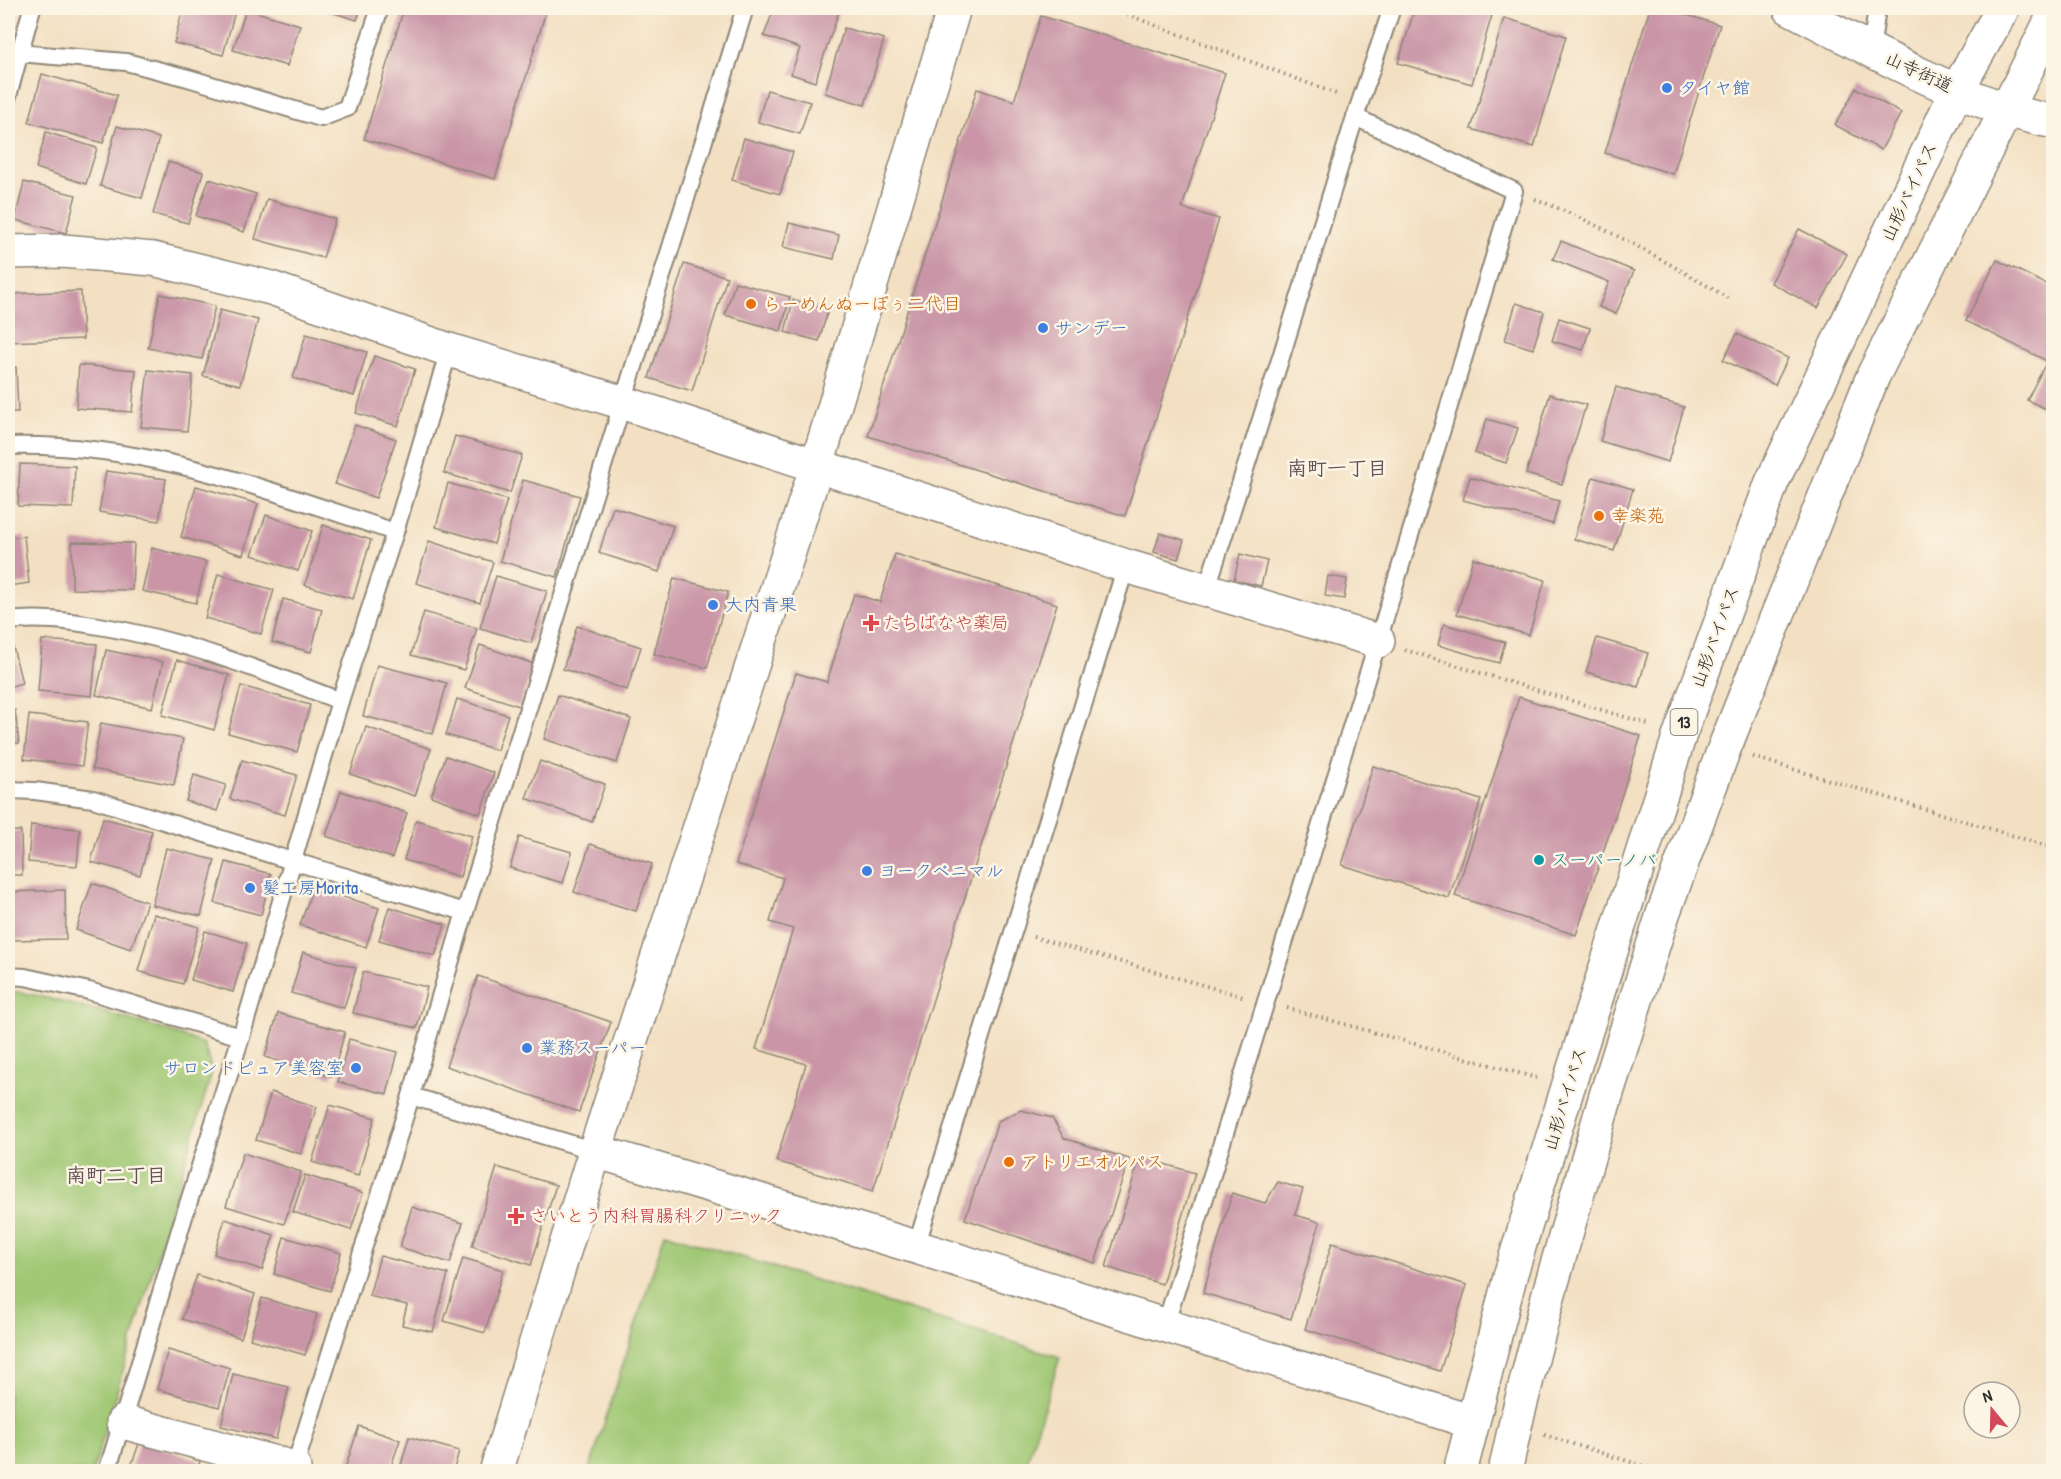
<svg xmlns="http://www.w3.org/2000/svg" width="2061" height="1479" font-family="'Patrick Hand','Klee One',sans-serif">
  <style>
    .green { fill: #a0c874; stroke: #667a50; stroke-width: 1.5 }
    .building { fill: #c995a7 }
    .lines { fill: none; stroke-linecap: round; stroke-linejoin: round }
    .lane-casing { stroke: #8f8677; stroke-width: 20 }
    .street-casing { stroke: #8f8677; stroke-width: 36 }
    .secondary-casing { stroke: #8f8677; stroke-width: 36 }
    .highway-casing { stroke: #8f8677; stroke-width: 36 }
    .path { stroke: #8f8677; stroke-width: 4; stroke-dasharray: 1.5 4.5; stroke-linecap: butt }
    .lane { stroke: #fff; stroke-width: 16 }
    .street { stroke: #fff; stroke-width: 33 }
    .secondary { stroke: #fff; stroke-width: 33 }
    .highway { stroke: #fff; stroke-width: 33 }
    .shop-dot { fill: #3f7fe0; stroke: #fcf5e5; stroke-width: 2 }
    .food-dot { fill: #e8710a; stroke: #fcf5e5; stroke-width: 2 }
    .health-dot { fill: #e0444e; stroke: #fcf5e5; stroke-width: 2 }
    .culture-dot { fill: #0f9aa8; stroke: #fcf5e5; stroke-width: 2 }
    .labels { text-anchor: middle; stroke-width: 5; stroke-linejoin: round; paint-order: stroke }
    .shield { fill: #fcf5e5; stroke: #6a6863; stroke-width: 1.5 }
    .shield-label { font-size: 16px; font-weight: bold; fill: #2b2b2b }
    .street-label { font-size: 18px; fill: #2b2b2b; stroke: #fcf5e5 }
    .shop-label { font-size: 18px; fill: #366cbe; stroke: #fcf5e5; text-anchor: start }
    .food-label { font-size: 18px; fill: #c56008; stroke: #fcf5e5; text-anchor: start }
    .health-label { font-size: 18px; fill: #be3a42; stroke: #fcf5e5; text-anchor: start }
    .culture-label { font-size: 18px; fill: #0d838f; stroke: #fcf5e5; text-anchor: start }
    .neighbourhood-label { font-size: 20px; font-weight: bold; fill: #625056; stroke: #fcf5e5 }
  </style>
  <rect width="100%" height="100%" fill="#fcf5e5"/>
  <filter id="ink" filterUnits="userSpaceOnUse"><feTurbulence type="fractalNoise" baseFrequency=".0167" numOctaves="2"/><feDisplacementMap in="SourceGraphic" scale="12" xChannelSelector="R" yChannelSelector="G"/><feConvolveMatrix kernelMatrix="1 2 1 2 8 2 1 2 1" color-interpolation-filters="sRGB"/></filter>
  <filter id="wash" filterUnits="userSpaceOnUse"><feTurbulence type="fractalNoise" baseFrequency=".008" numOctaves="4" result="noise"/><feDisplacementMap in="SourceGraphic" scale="24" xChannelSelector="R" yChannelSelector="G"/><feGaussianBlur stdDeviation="1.35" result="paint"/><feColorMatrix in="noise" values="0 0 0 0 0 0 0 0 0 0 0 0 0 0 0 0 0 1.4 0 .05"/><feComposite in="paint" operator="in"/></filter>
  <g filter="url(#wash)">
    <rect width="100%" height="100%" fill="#f3e0c3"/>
    <g class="green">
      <path d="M8 991C27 992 47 998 66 1003 113 1014 159 1027 204 1044L212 1072 93 1471 8 1472Z"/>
      <polygon points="665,1233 1060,1357 1024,1471 589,1471"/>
    </g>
    <g id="blocks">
      <g class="building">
        <polygon points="183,8 236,8 223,55 174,43"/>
        <polygon points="318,8 361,8 357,20"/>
        <polygon points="404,8 547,8 495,179 364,139"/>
        <polygon points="774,8 840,8 815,82 791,74 800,48 764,36"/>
        <polygon points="1415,8 1494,8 1472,84 1398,63"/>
        <polygon points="1650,8 1663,8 1720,25 1673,174 1605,153"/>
        <polygon points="246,9 300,25 287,66 233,50"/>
        <polygon points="1041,16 1225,73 1182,208 1219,219 1125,516 868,436 977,89 1014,101"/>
        <polygon points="1504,18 1566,36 1534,147 1471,129"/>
        <polygon points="844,28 884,39 865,105 825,93"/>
        <polygon points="42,74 117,95 103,143 29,122"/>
        <polygon points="1856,88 1901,113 1881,150 1835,125"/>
        <polygon points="767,90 810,102 800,134 758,122"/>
        <polygon points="117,126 159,138 142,198 100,186"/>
        <polygon points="46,132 97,148 86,184 36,168"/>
        <polygon points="744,138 793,152 780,194 732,180"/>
        <polygon points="168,162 203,172 188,223 153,214"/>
        <polygon points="209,179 256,194 244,232 196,216"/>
        <polygon points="24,182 76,195 66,233 15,220"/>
        <polygon points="267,199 335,219 323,258 255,239"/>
        <polygon points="789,223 839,235 834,259 783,247"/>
        <polygon points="1799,229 1847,254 1818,308 1771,283"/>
        <polygon points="1561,241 1634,271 1616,314 1599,307 1609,282 1553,259"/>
        <polygon points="1997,260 2054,288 2054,413 2027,400 2047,361 1966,321"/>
        <polygon points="684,264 727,277 692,391 649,378"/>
        <polygon points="735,282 790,297 781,331 725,315"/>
        <polygon points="81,291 83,339 8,342 8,294"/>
        <polygon points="160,294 215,306 202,359 148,348"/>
        <polygon points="793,300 828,310 819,341 785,332"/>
        <polygon points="1516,303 1544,312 1533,349 1505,340"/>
        <polygon points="220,310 258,320 240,385 203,376"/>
        <polygon points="1559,318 1590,328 1583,350 1552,341"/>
        <polygon points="306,334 367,352 354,396 293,378"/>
        <polygon points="1737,334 1788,358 1775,385 1723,360"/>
        <polygon points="374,356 415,369 398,426 356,413"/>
        <polygon points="79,365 136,370 132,412 76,408"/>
        <polygon points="16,367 18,412 8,412 8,368"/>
        <polygon points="148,370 193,375 187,431 141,427"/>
        <polygon points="1616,387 1684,407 1668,462 1600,441"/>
        <polygon points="1550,394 1586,405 1562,484 1526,474"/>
        <polygon points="1487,419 1518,428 1506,463 1475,453"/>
        <polygon points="355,425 396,439 376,498 335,484"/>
        <polygon points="455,436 522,455 510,493 444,473"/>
        <polygon points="20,464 75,466 73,508 18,506"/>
        <polygon points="106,471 166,479 159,521 99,512"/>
        <polygon points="1470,477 1559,501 1553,524 1463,500"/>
        <polygon points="1593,477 1633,489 1614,551 1574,539"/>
        <polygon points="523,480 580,496 557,577 500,561"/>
        <polygon points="448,483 507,500 494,544 436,527"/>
        <polygon points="196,486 258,504 243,555 181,537"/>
        <polygon points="613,507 673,526 659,572 599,553"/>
        <polygon points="266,515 312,531 298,571 252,555"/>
        <polygon points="323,525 371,540 353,599 305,585"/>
        <polygon points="1160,533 1184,540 1178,559 1154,552"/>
        <polygon points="24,536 29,583 8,586 8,538"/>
        <polygon points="429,541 493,562 480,603 416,583"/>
        <polygon points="72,542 134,543 132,590 72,589"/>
        <polygon points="152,548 206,562 196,603 142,591"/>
        <polygon points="895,554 1057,604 873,1191 776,1161 806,1064 756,1049 793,929 770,922 783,878 736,864 796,673 827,682 854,594 880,602"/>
        <polygon points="1240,554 1267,561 1261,586 1234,580"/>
        <polygon points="1473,558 1545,580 1529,635 1457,614"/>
        <polygon points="218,574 274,590 261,634 205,618"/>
        <polygon points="496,576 547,591 531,643 480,628"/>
        <polygon points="1328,576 1347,579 1344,599 1325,596"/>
        <polygon points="674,578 728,592 707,668 654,654"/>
        <polygon points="283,599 322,609 311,652 272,642"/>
        <polygon points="424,612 477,628 464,670 411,655"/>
        <polygon points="1444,624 1505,642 1499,663 1438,645"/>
        <polygon points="577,626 641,647 627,690 563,669"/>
        <polygon points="10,635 22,683 8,687 8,636"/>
        <polygon points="1597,638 1648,653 1638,687 1586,672"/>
        <polygon points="42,640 97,644 92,696 38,691"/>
        <polygon points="480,645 534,664 519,706 465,688"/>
        <polygon points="106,650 163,662 152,708 96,695"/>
        <polygon points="177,660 229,675 214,730 162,715"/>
        <polygon points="377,665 447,683 433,734 363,716"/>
        <polygon points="241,686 310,705 297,752 228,733"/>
        <polygon points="558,695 631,719 617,763 544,739"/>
        <polygon points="1519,697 1641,736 1576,935 1455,896"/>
        <polygon points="457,699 508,715 497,750 446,735"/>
        <polygon points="15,710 19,743 8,744 8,711"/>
        <polygon points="29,715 88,722 82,766 24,759"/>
        <polygon points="101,723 183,739 174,785 92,769"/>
        <polygon points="366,727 431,749 415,796 350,774"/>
        <polygon points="446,756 494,773 480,814 431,796"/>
        <polygon points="242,760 297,775 285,815 230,799"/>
        <polygon points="540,761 605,784 592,822 526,798"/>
        <polygon points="1373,766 1481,800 1449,898 1342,865"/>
        <polygon points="194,775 226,785 217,811 186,801"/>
        <polygon points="341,791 407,813 392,858 326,836"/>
        <polygon points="103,818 152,831 140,875 91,862"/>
        <polygon points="416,820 472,836 460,877 404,860"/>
        <polygon points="31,825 80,829 77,866 28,862"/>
        <polygon points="8,831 21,831 22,875 8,875"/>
        <polygon points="519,837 572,852 563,883 510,868"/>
        <polygon points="590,844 652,864 636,911 574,892"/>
        <polygon points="166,848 215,860 201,916 152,905"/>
        <polygon points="226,862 271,874 261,915 215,903"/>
        <polygon points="92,883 147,902 131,949 76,930"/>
        <polygon points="313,887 379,908 366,947 300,925"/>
        <polygon points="65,890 66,939 8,940 8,892"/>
        <polygon points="389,907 445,924 435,956 379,940"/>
        <polygon points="154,914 199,927 183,984 138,971"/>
        <polygon points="205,931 247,943 233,992 191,980"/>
        <polygon points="303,952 356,968 344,1008 291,993"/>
        <polygon points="363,972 427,987 417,1028 353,1013"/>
        <polygon points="478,976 611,1022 579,1112 446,1066"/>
        <polygon points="278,1013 345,1032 332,1077 265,1057"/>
        <polygon points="349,1039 398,1052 387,1094 338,1082"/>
        <polygon points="271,1092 317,1107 301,1154 256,1140"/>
        <polygon points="330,1105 375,1118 358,1176 312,1162"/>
        <polygon points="1021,1110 1052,1118 1064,1138 1129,1159 1095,1263 965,1219 998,1121"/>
        <polygon points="243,1153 301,1172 284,1224 226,1206"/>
        <polygon points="1140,1157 1195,1173 1162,1284 1106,1267"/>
        <polygon points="497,1167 556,1185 531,1265 472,1246"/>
        <polygon points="305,1175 363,1193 351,1230 293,1212"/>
        <polygon points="1278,1182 1303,1189 1295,1215 1320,1222 1291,1319 1203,1293 1232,1193 1265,1203"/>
        <polygon points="412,1207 463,1223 450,1263 400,1247"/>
        <polygon points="225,1219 274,1235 262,1270 214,1254"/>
        <polygon points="284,1237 341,1253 330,1291 274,1274"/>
        <polygon points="1332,1243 1467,1285 1440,1371 1305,1329"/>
        <polygon points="380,1256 448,1274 433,1332 402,1325 407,1305 369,1296"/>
        <polygon points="463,1258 503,1270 485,1333 444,1321"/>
        <polygon points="197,1275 255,1294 241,1338 182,1319"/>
        <polygon points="262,1298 317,1314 305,1355 250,1339"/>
        <polygon points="168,1350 230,1368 219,1407 157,1389"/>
        <polygon points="233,1374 289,1387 276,1439 221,1426"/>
        <polygon points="359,1426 400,1440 389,1472 344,1472"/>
        <polygon points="409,1437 459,1451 453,1472 424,1472 401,1465"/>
        <polygon points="140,1441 200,1461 197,1472 129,1472"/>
      </g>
    </g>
  </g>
  <g filter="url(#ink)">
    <use href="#blocks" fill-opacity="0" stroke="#8f8677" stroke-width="1.5"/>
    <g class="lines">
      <defs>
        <g id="lane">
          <polyline points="1871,51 1877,8"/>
          <polyline points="8,54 18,53 126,62 188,78 321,118 347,108 380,8"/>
          <polyline points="8,96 32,8"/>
          <polyline points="1355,117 1392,8"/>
          <path d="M8 446C146 442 266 490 395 532"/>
          <path d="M8 621C38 617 69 621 99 626 183 640 261 670 340 701"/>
          <polyline points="8,790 35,791 93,799 292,861 465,912"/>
          <polyline points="8,976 25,977 89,991 241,1037"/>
          <polyline points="411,1096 595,1151"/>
          <polyline points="916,1247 1126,566"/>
          <polyline points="1165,1326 1378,641 1514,191 1355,117 1281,357 1206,591"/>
          <polyline points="107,1472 182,1223 241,1037 340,701 395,532 449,350"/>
          <polyline points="293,1472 411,1096 465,912 745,8"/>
        </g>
        <polyline id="street" points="123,1422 294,1468"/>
        <g id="secondary">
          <path d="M1790 8C1860 44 1930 84 2005 109 2021 115 2037 118 2054 122"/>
          <polyline points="8,252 63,251 153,259 271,288 449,350 624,403 1126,566 1378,641"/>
          <polyline points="595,1151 916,1247 1472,1422"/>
          <polyline points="496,1472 595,1151 817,465 954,8"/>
        </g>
        <g id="highway">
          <polyline points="1460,1472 1511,1273 1568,1087 1680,734 1772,482 1957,90 2003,8"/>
          <polyline points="1505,1472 1515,1426 1549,1293 1605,1099 1663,914 1724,749 1873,376 2054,15"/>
        </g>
      </defs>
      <use href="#lane" class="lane-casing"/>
      <use href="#street" class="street-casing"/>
      <use href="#secondary" class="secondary-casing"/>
      <use href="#highway" class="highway-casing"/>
      <g class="path">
        <polyline points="1110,8 1339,95"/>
        <path d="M1535 199C1603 225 1665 261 1728 298"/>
        <polyline points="1405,650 1651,725"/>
        <polyline points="1753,757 2054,848"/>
        <polyline points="1033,937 1245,997"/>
        <polyline points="1287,1008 1540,1079"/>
        <polyline points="1544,1435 1663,1472"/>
      </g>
      <use href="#lane" class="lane"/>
      <use href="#street" class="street"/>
      <use href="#secondary" class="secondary"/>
      <use href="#highway" class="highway"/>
    </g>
  </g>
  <g class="shop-dot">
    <circle cx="1667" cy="88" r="6"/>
    <circle cx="1043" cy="328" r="6"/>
    <circle cx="713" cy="605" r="6"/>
    <circle cx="867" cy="871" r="6"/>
    <circle cx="250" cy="888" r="6"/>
    <circle cx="527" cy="1048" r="6"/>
    <circle cx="356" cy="1068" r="6"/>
  </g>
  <g class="food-dot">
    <circle cx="751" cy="304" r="6"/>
    <circle cx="1599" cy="516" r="6"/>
    <circle cx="1009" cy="1162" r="6"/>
  </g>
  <g class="health-dot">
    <path d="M868 614h6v6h6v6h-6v6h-6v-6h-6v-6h6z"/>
    <path d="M513 1207h6v6h6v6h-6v6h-6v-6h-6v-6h6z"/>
  </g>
  <circle class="culture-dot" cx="1539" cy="860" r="6"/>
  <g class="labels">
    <rect class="shield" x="1670.5" y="709" width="27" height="26" rx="4.5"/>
    <g class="shield-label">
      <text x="1684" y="728">13</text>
    </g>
    <g class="street-label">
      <text transform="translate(1919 72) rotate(25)" y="6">山寺街道</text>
      <text transform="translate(1909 192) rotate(-65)" y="6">山形バイパス</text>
      <text transform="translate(1715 637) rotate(-70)" y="6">山形バイパス</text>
      <text transform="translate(1565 1099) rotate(-73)" y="6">山形バイパス</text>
    </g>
    <g class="shop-label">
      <text x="1679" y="94">タイヤ館</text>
      <text x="1055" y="334">サンデー</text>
      <text x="725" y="611">大内青果</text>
      <text x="879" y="877">ヨークベニマル</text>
      <text x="262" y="894">髪工房Morita</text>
      <text x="539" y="1054">業務スーパー</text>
      <text x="344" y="1074" text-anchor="end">サロンドピュア美容室</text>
    </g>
    <g class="food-label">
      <text x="763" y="310">らーめんぬーぼぅ二代目</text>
      <text x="1611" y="522">幸楽苑</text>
      <text x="1021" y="1168">アトリエオルパス</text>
    </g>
    <g class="health-label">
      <text x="883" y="629">たちばなや薬局</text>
      <text x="530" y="1222">さいとう内科胃腸科クリニック</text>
    </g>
    <g class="culture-label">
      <text x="1551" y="866">スーパーノバ</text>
    </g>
    <g class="neighbourhood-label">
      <text x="1337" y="475">南町一丁目</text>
      <text x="116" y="1182">南町二丁目</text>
    </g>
  </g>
  <rect width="2061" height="1479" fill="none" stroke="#fcf5e5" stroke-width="30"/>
  <g transform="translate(1992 1410) rotate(341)"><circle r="28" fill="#fcf5e5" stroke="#a8a49b" stroke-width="1.5"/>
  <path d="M0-4.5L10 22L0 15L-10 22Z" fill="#d1495b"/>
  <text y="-9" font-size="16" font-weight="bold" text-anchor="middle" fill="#2b2b2b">N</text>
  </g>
</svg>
